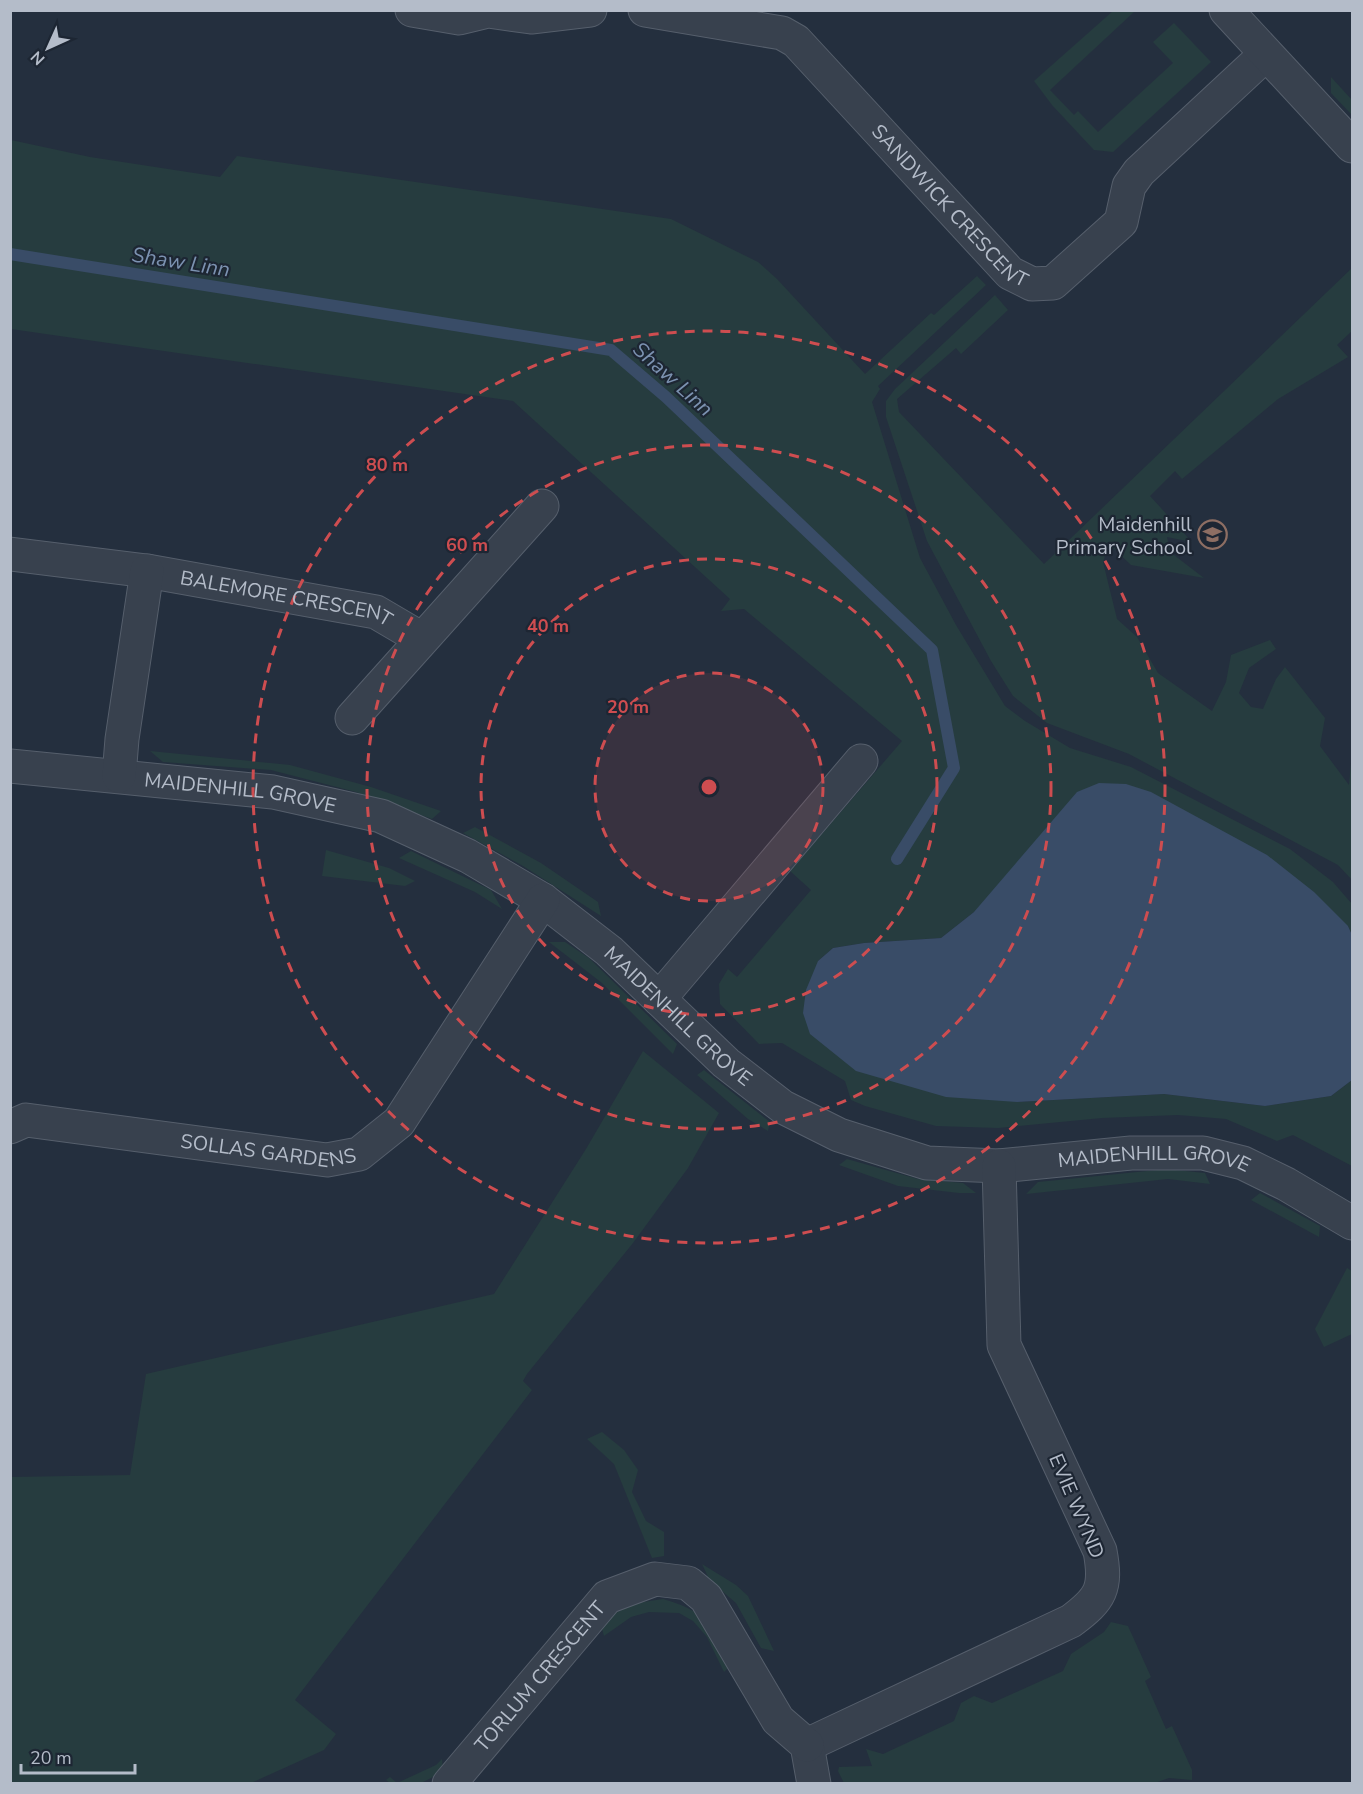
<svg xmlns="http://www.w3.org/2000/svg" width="1363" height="1794" font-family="'Nunito Sans',sans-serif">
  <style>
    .green { fill: #263c3f }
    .water { fill: #394c67 }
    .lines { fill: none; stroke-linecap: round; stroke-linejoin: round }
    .stream { stroke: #394c67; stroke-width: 12 }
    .minor-casing { stroke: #565f6c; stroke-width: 35 }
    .minor { stroke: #38414e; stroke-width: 33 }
    .ring { fill: none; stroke: #ce4d50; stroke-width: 3; stroke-dasharray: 10 8 }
    .labels { text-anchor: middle; stroke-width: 4.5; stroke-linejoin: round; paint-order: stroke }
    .street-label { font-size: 20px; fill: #b4bcc9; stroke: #1d2633 }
    .poi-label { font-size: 20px; fill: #b4bcc9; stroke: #1d2633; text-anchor: end }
    .water-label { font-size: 21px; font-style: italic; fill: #7c92b1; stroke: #1d2633 }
    .centre { fill: #ce4d50; stroke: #1d2633; stroke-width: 3 }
    .ring-label { font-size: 18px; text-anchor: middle; font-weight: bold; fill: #ce4d50; stroke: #1d2633; stroke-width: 4.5; stroke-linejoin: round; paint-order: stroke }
  </style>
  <rect width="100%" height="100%" fill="#242f3e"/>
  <g class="green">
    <polygon points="1113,11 1135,11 1050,90 1074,115 1078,111 1098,132 1173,63 1153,42 1174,23 1211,62 1113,152 1094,150 1052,105 1034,81"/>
    <polygon points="1331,77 1352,100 1352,115 1331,93"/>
    <polygon points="11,140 90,157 220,177 237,156 671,219 758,262 777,279 865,374 931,313 934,315 977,276 986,285 878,386 880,389 872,402 920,558 956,625 1005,706 1025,721 1070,748 1131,767 1290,849 1333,882 1352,904 1352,935 1348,926 974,912 941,938 864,943 833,948 818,961 1017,1102 1164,1094 1265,1106 1331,1096 1352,1080 1352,1166 1293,1135 1277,1141 1226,1119 1178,1115 1102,1118 998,1128 936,1126 865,1106 851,1100 845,1081 782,1043 759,1044 720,1004 719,984 728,969 737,977 811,890 790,871 902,741 744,609 721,611 730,599 513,401 11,329"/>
    <polygon points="1352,268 1352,331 1337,345 1348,357 1278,399 1182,479 1175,471 1150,496 1192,542 1167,537 1170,552 1204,578 1131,565 1109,544 1103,562 1117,619 1137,637 1158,673 1212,711 1226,682 1231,655 1270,640 1276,649 1249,668 1239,693 1251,707 1263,709 1276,679 1285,667 1325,718 1320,746 1349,785 1352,752 1352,880 1338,865 1129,754 1047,723 1013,696 991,661 927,541 886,417 886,401 895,389 995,295 1008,310 961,354 956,348 897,399 899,412 1044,564"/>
    <polygon points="150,751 290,765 371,787 441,811 432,819 356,792 271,770 163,762"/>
    <polygon points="475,827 541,863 598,902 601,916 523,866 463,833"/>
    <polygon points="326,850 389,868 415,881 405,886 322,876"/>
    <polygon points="411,851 491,890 502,909 475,892 399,858"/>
    <polygon points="549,942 565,942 589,958 677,1044 673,1054 602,983"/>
    <polygon points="643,1051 719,1113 688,1168 633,1243 527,1374 523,1381 532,1390 295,1700 336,1734 324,1750 251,1783 11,1783 11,1477 130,1475 146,1374 494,1294 586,1149"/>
    <polygon points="704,1070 770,1122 768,1131 748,1119 697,1075"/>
    <polygon points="847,1159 918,1179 963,1183 976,1193 959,1193 898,1186 839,1165"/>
    <polygon points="1167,1169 1205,1173 1210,1184 1168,1179 1026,1194 1038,1182"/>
    <polygon points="1260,1193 1320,1226 1319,1237 1251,1200"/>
    <polygon points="1347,1268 1352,1271 1352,1334 1324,1347 1315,1329"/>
    <polygon points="602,1432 624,1450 638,1470 632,1492 646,1521 664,1532 664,1556 652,1558 614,1464 587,1439"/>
    <polygon points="702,1564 736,1585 748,1596 774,1651 761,1648 736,1603 710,1581"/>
    <path d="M663 1599C709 1612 709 1625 732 1664L724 1672 707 1637 693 1621 679 1613 649 1612 631 1617 604 1636 601 1625C623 1605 634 1603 663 1599Z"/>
    <polygon points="1111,1622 1128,1626 1151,1677 1145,1681 1166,1729 1172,1726 1192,1770 1192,1780 1169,1778 1152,1784 844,1783 838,1771 839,1767 872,1766 866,1749 883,1754 954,1721 961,1703 974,1696 992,1703 1063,1671 1071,1654 1104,1632"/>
    <polygon points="442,1759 443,1772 421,1783 390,1783 386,1780 390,1777 397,1783 436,1765"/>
  </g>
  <polygon class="water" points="1099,783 1126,784 1151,792 1267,855 1314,892 1348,926 1352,935 1352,1080 1331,1096 1265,1106 1164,1094 1017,1102 946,1097 856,1071 810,1034 803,1013 806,990 818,961 833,948 864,943 941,938 974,912 1077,792"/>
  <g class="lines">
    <polyline class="stream" points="10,254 611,350 666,397 932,650 954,768 897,859"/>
    <defs>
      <g id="minor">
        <polyline points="412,10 459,18 488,11 531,17 590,10"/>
        <path id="s1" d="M645 10 782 33 796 41 1010 273 1032 284 1053 283 1121 222 1129 186 1139 172 1266 54"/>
        <polyline points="1226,10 1352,146"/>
        <path id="s2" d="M10 554 147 571 376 612 422 639"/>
        <polyline points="352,718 542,506"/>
        <path id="s3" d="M10 766 273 792 381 816 468 856 543 900 609 951 726 1063 783 1107 839 1135 927 1163 999 1166 1131 1153H1203L1243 1163 1286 1184 1352 1223"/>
        <polyline points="119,776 122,739 147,571"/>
        <polyline points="659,999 861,761"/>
        <path id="s4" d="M10 1127 26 1120 327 1160 359 1154 399 1122 543 900"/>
        <path d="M807 1745 1071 1621C1101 1599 1107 1588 1100 1551L1004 1345 999 1166"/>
        <polyline points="807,1745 814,1784"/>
        <path id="s5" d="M449 1784 607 1597 655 1579 688 1583 706 1598 778 1720 807 1745"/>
      </g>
    </defs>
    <use href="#minor" class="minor-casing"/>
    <use href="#minor" class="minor"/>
  </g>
  <circle cx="709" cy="787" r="114" fill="#ce4d50" fill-opacity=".12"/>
  <g class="ring">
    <circle cx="709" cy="787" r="114"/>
    <circle cx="709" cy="787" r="228"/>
    <circle cx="709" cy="787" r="342"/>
    <circle cx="709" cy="787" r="456"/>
  </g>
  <defs>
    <symbol id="school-ring" viewBox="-11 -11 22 22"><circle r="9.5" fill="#1d2633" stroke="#8d6e63" stroke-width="1.5"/><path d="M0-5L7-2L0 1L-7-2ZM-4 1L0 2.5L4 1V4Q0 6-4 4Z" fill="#8d6e63"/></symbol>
  </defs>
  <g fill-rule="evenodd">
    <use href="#school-ring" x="1196" y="518" width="33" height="33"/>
  </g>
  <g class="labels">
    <g class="street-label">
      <text dy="7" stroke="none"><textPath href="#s1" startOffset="381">SANDWICK CRESCENT</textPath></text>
      <text dy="7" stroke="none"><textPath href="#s2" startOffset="280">BALEMORE CRESCENT</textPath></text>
      <text dy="7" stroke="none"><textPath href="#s3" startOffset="232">MAIDENHILL GROVE</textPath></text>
      <text dy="7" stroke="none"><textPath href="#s3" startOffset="736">MAIDENHILL GROVE</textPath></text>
      <text dy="7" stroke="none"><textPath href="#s4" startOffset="262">SOLLAS GARDENS</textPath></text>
      <text dy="7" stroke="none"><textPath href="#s3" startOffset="1258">MAIDENHILL GROVE</textPath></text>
      <text transform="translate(1077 1506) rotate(67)" y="7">EVIE WYND</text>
      <text dy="7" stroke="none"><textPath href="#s5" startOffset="141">TORLUM CRESCENT</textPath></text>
    </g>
    <g class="poi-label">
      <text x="1192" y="531">Maidenhill<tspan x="1192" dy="23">Primary School</tspan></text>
    </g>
    <g class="water-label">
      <text transform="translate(181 262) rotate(9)" y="7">Shaw Linn</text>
      <text transform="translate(673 379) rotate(42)" y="7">Shaw Linn</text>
    </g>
  </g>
  <circle cx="709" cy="787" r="9" class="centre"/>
  <g class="ring-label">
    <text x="387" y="471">80 m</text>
    <text x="467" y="551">60 m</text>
    <text x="548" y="632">40 m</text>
    <text x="628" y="713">20 m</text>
  </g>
  <rect width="1363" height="1794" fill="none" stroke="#b4bcc9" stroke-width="24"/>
  <g transform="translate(48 48) rotate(225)" stroke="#1d2633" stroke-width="4.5" paint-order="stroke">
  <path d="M0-4.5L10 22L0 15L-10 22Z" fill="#b4bcc9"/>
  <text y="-9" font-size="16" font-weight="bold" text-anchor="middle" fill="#b4bcc9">N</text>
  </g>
  <path d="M21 1764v9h114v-9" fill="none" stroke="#b4bcc9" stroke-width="3"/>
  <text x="30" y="1764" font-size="18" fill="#b4bcc9" stroke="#1d2633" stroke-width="4.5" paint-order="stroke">20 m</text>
</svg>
